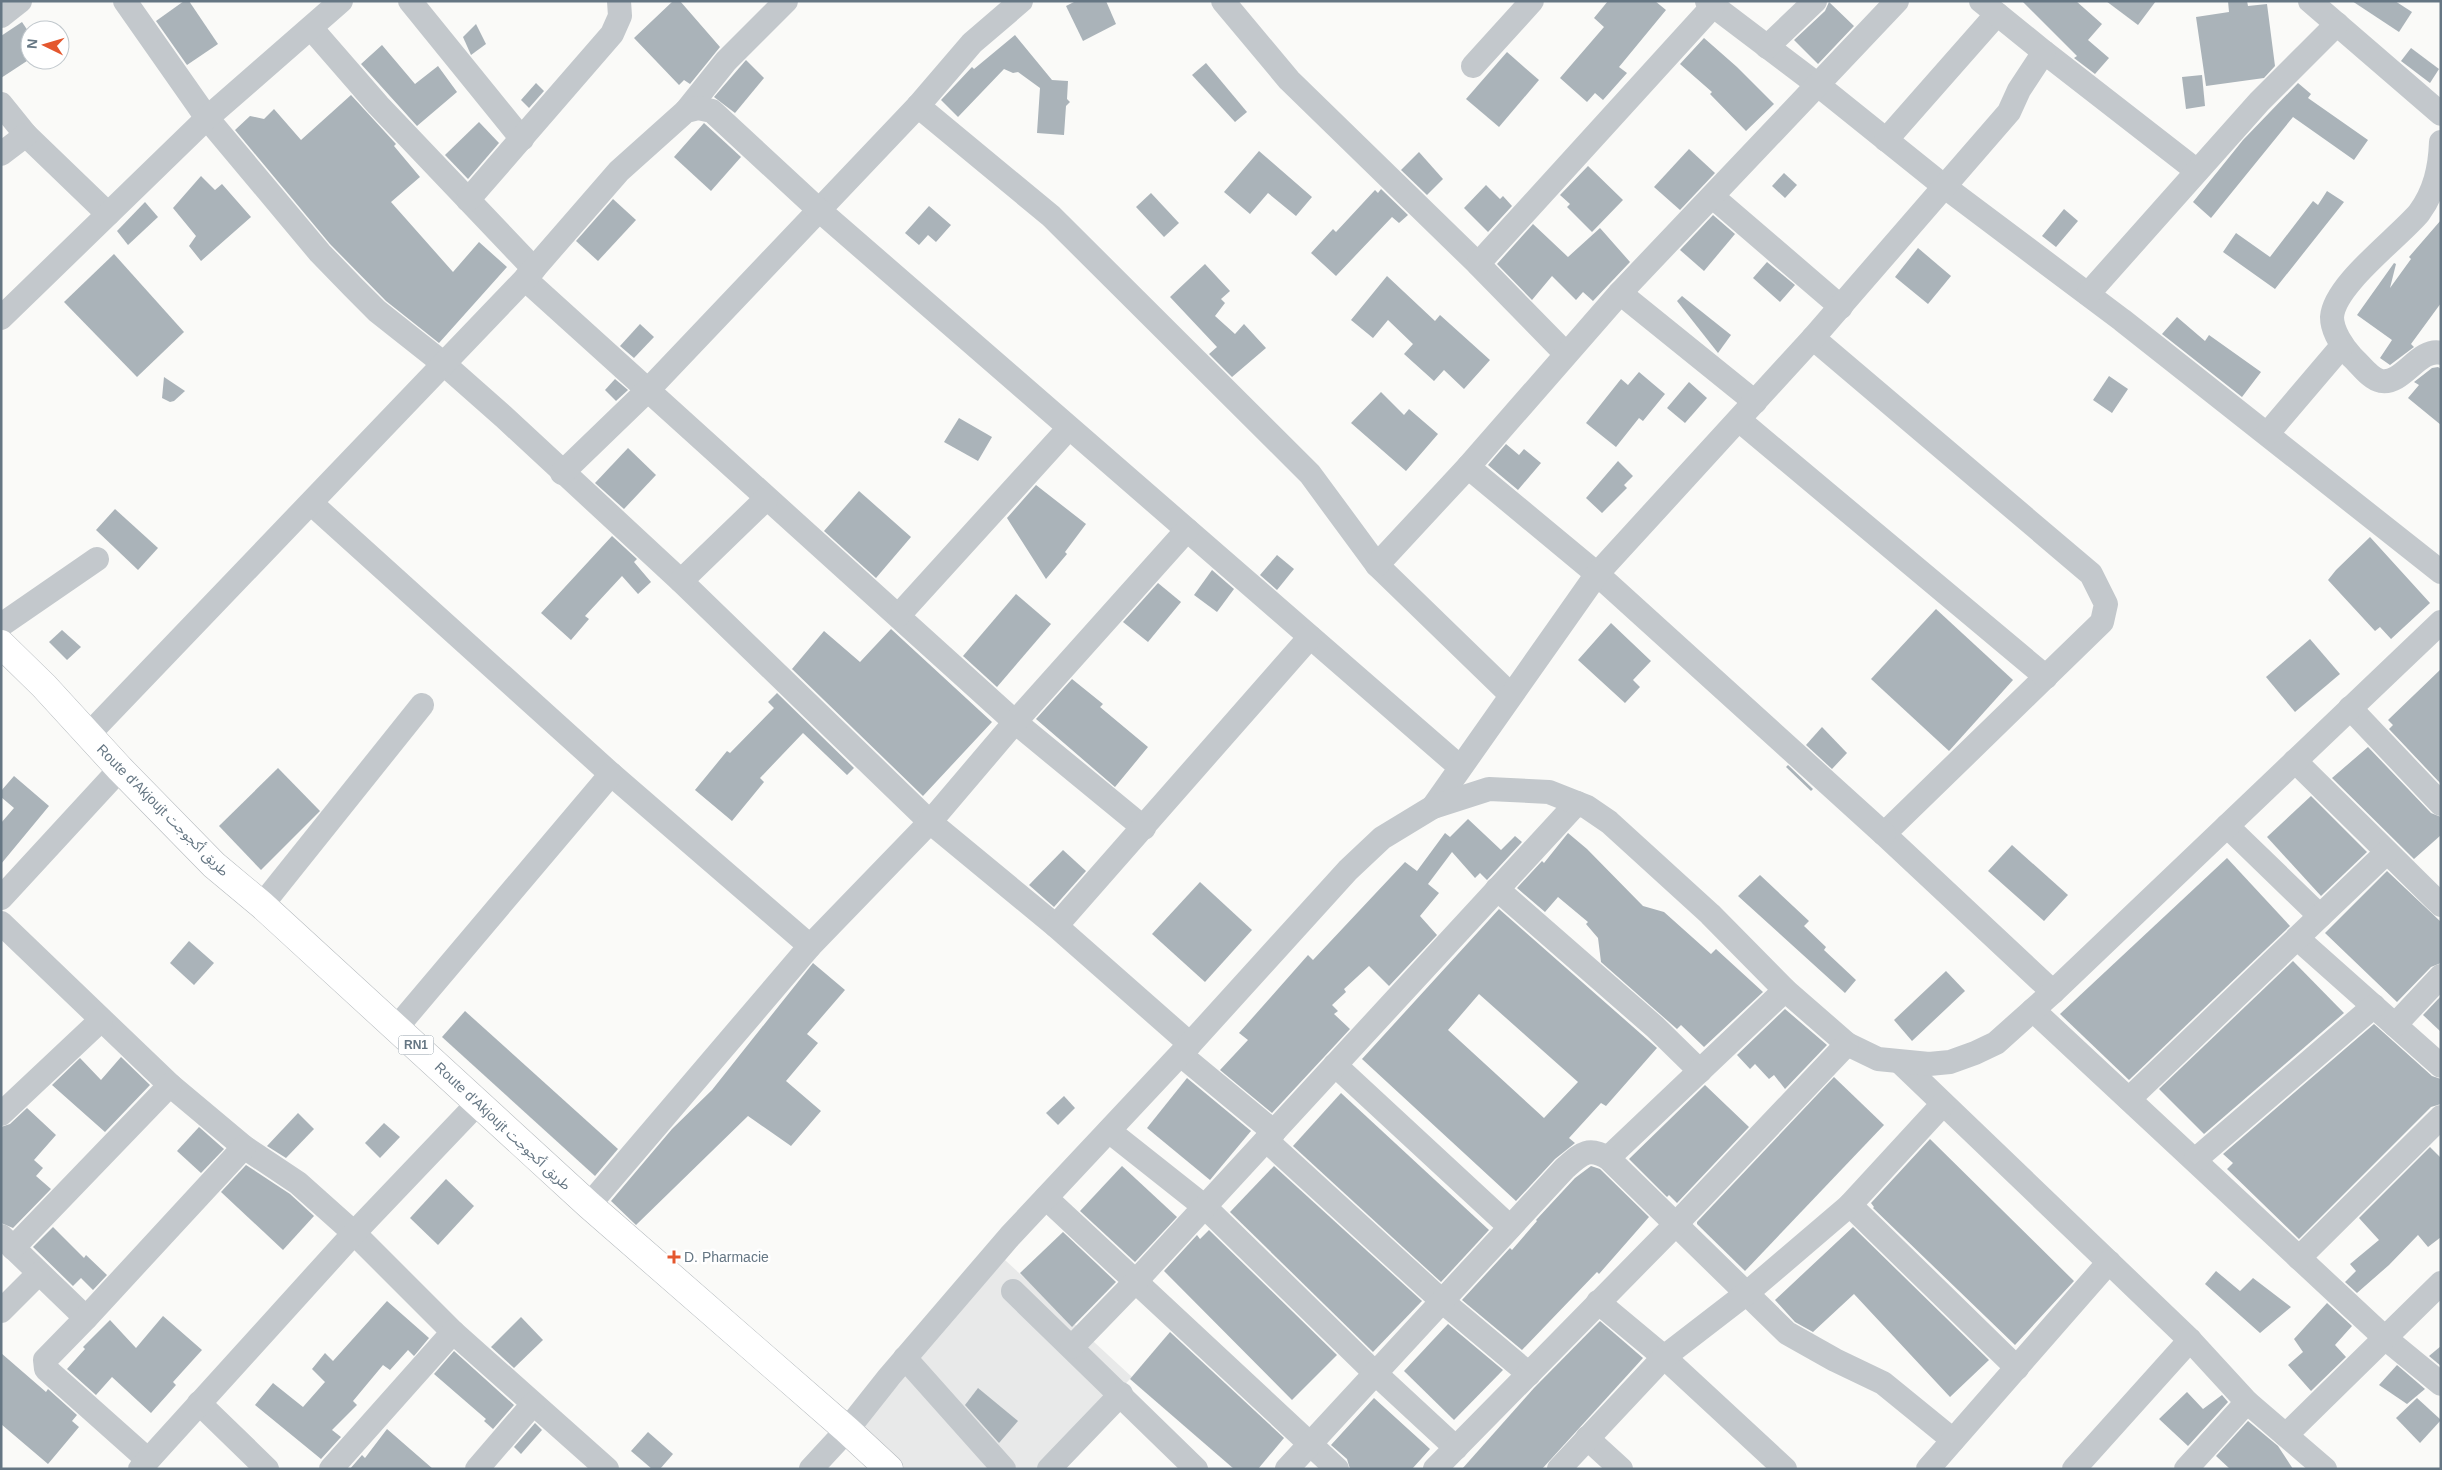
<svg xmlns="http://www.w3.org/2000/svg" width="2442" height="1470" font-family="Arial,'Noto Sans Arabic',sans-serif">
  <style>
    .built { fill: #e8e9e9 }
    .building { fill: #aab3b9; fill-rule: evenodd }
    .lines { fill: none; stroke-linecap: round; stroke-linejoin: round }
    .highway-casing { stroke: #b4b9bd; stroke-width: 29 }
    .minor { stroke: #c3c8cc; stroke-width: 24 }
    .highway { stroke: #fff; stroke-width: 28 }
    .poi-dot { fill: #e4572e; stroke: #fff; stroke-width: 2 }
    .labels { text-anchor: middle; stroke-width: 5; stroke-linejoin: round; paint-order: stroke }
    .shield { fill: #fff; stroke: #939fa8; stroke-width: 1 }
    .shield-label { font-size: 12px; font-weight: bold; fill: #657683 }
    .street-label { font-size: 14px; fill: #657683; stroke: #fff }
    .poi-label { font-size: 14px; fill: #657683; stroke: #fff; text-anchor: start }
  </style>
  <rect width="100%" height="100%" fill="#fafaf8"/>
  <polygon class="built" points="1005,1260 1132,1377 1043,1469 905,1469 861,1428"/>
  <g class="building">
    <polygon points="184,1 189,1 218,44 187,65 156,21"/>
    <polygon points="673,1 680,1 720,47 690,84 684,80 679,85 634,38"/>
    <polygon points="1076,1 1106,1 1116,24 1083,41 1066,6"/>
    <polygon points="1608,1 1655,1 1666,10 1619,67 1627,73 1603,100 1595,93 1587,102 1560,78 1604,27 1594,18"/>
    <polygon points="2022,1 2076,1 2102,24 2088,40 2109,58 2095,74 2074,58 2077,56"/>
    <polygon points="2106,1 2156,1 2138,25"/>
    <polygon points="2228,1 2247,1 2248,6 2267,4 2275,66 2264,78 2206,86 2196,17 2229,12"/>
    <polygon points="2352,1 2395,1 2412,12 2399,32"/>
    <polygon points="1829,2 1854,26 1818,64 1794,40 1825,11"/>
    <polygon points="22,22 30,34 30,59 1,78 1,36"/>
    <polygon points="476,24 486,44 471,55 463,37"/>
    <polygon points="1015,35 1052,80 1068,81 1067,99 1070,102 1066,106 1064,135 1037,133 1040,88 1018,72 1013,73 1004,69 958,117 941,100 972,67 974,69"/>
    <polygon points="1704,38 1737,67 1774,104 1746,131 1710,94 1712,92 1680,64"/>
    <polygon points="382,45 415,84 438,66 457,92 417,126 361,64"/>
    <polygon points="2411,48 2439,69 2430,83 2401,61"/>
    <polygon points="1507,52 1539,80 1499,127 1466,99"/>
    <polygon points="746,60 764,78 735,113 714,97"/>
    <polygon points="1206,63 1247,112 1235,122 1192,75"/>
    <polygon points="2202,75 2205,106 2186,109 2182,77"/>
    <polygon points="536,83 544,91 529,108 521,100"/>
    <polygon points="2298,83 2311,94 2308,98 2368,140 2354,160 2293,117 2211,218 2193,202 2243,140"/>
    <polygon points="351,95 396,144 394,146 420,177 391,202 453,272 479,242 507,267 439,343 386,301 330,244 235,130 250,116 264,119 274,109 301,140"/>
    <polygon points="479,122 499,143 468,179 445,155"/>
    <polygon points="704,123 741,157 711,191 674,157"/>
    <polygon points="1689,149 1715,173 1680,210 1654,187"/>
    <polygon points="1259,151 1312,197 1296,216 1268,193 1250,214 1224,192"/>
    <polygon points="1419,152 1443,179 1427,195 1401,170"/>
    <polygon points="1588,166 1623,200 1592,232 1567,207 1570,204 1560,195"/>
    <polygon points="1784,173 1797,185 1785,198 1772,186"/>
    <polygon points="201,176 215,190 222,184 251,217 201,261 189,246 196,236 173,208"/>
    <polygon points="1486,185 1500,199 1503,196 1512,206 1488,232 1464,208"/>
    <polygon points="1381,189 1408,215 1399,223 1392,217 1336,276 1311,253 1333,229 1336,232 1375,190 1378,193"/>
    <polygon points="2327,191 2344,202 2275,289 2223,252 2236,233 2270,257 2313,201 2318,205"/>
    <polygon points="1151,193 1179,223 1164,237 1136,207"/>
    <polygon points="613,199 636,220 598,261 576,241"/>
    <polygon points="145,202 158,217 128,245 117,231"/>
    <polygon points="929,206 951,225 936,242 928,235 919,245 905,233"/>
    <polygon points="2064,209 2078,221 2056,247 2042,236"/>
    <polygon points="1713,215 1735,234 1704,271 1680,250"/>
    <polygon points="2441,220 2441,303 2411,344 2414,347 2390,365 2380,358 2392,340 2357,315 2394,263 2396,264 2390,288 2411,259 2409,257"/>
    <polygon points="1533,224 1568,257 1600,228 1630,262 1593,301 1583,292 1576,300 1552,276 1532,300 1497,264"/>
    <polygon points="1918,248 1951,276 1928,304 1895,277"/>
    <polygon points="114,254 184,332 137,377 64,302"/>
    <polygon points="1767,262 1795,285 1780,302 1753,278"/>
    <polygon points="1205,264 1230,291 1221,299 1225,303 1215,316 1235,334 1244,324 1266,348 1232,377 1209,354 1217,347 1170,297"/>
    <polygon points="1387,276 1435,321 1440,315 1490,360 1464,389 1444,370 1434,381 1404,354 1413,344 1388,320 1373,338 1351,320"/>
    <polygon points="1682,296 1731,335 1718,353 1677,301"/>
    <polygon points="2177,317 2205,341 2209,335 2261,372 2242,397 2162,334"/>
    <polygon points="640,324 654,337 634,358 620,346"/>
    <polygon points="2438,367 2441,369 2441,425 2408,398 2419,385 2414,382 2432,368"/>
    <polygon points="1639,372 1665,394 1643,421 1639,418 1616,447 1586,423 1621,379 1628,385"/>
    <polygon points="2109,376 2128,389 2112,413 2093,400"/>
    <polygon points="164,377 185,391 174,401 170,402 162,398"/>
    <polygon points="615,379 628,390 616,401 605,390"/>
    <polygon points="1689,382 1707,398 1685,423 1667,408"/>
    <polygon points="1381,392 1404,415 1409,409 1438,434 1406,471 1351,423"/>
    <polygon points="959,418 992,437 978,461 944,442"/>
    <polygon points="1506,444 1519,455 1524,449 1541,463 1518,490 1488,465"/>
    <polygon points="628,448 656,475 624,509 595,483"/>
    <polygon points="1618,461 1633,476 1624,485 1627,488 1602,513 1586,498"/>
    <polygon points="1036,485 1086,524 1065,552 1067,554 1046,579 1007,518"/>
    <polygon points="859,491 911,537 876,578 824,531"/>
    <polygon points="115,509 158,548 138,570 96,530"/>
    <polygon points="612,536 637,559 634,562 651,582 638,594 622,576 585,616 589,619 571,640 541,613"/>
    <polygon points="2370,537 2430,603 2391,639 2380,627 2375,631 2328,580 2336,570"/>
    <polygon points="1277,555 1294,569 1277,590 1260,575"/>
    <polygon points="1212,570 1234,589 1217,612 1194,595"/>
    <polygon points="1158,583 1181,602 1148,642 1123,622"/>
    <polygon points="1016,594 1051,624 997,687 963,656"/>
    <polygon points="1936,609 2013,680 1949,751 1871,679"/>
    <polygon points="1611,623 1651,661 1633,680 1640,687 1625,703 1578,660"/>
    <polygon points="891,629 992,722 923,796 792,669 824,631 860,662"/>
    <polygon points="62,630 81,647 67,660 49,642"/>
    <polygon points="2310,639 2340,674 2295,712 2266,677"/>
    <polygon points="2441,669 2441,784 2389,729 2393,725 2388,720"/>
    <polygon points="1072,679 1103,704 1100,707 1148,747 1115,787 1036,719"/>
    <polygon points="777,693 854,768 847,775 803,733 760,778 764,782 732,821 695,790 727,751 730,753 774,708 768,702"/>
    <polygon points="1822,727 1847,753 1832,769 1806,745"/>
    <polygon points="2368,747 2431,813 2441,817 2441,835 2414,859 2332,778"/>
    <polygon points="1788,765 1813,789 1811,791 1786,767"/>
    <polygon points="278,768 320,811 261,870 219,826"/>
    <polygon points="14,776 49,806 1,864 1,823 14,808 1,797 1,791"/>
    <polygon points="2311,796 2367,852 2321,896 2267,837"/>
    <polygon points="1468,819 1501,850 1515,836 1522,842 1487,880 1480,873 1475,878 1452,852 1428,884 1439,893 1420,916 1437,935 1389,986 1369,966 1344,989 1346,992 1332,1005 1338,1011 1334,1014 1350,1029 1272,1113 1220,1070 1248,1040 1239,1033 1308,955 1313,960 1405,862 1417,871 1445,833 1450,837"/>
    <polygon points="1568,833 1587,849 1643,906 1664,912 1711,954 1716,949 1763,992 1704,1047 1681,1025 1677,1029 1601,962 1598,938 1586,924 1588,922 1558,897 1545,912 1517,888 1542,861 1544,863"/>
    <polygon points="2012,845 2068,895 2044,921 1988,871"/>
    <polygon points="1063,850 1086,871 1054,907 1029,885"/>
    <polygon points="2227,858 2290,926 2129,1080 2060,1014"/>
    <polygon points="2387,871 2441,922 2441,963 2431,967 2397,1002 2325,933"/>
    <polygon points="1760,875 1809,921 1804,926 1826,947 1824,950 1856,980 1845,993 1738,896"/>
    <polygon points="1200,882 1252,930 1205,982 1152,934"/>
    <path d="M1499 909 1657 1048 1606 1106 1601 1103 1569 1138 1575 1143 1555 1159 1516 1201 1362 1059ZM1479 994 1578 1082 1544 1118 1448 1030Z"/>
    <polygon points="189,941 214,963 194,985 170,963"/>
    <polygon points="2293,961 2344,1013 2204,1134 2159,1089"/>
    <polygon points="813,963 845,990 807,1034 818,1043 786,1081 821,1111 791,1146 748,1116 636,1225 611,1201 672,1129 712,1090"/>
    <polygon points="1946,971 1965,991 1912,1041 1894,1020"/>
    <polygon points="2441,996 2441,1032 2423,1015"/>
    <polygon points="1785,1009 1827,1045 1785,1089 1774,1075 1769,1079 1755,1064 1750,1069 1737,1055"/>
    <polygon points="465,1011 618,1149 595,1176 442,1037"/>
    <polygon points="2374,1024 2432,1076 2441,1079 2441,1104 2431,1107 2299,1239 2227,1169 2233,1163 2223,1154"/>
    <polygon points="121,1057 150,1085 105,1132 52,1085 80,1058 101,1080"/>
    <polygon points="1834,1077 1884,1125 1745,1271 1697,1224 1697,1222"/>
    <polygon points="1187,1078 1251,1131 1210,1180 1147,1128"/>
    <polygon points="1705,1085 1749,1127 1677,1203 1669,1195 1667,1197 1629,1159"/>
    <polygon points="1341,1093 1489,1230 1441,1282 1293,1146"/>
    <polygon points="1064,1096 1075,1108 1058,1125 1046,1113"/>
    <polygon points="27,1108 56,1135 34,1160 43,1168 36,1176 51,1189 13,1228 1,1223 1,1127 10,1124"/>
    <polygon points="298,1113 314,1129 286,1158 267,1146"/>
    <polygon points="384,1123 400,1137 380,1158 365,1143"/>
    <polygon points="199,1127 224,1149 201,1173 177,1151"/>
    <polygon points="1930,1139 2074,1281 2015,1345 1873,1208 1874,1207 1871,1203"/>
    <polygon points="2430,1147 2441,1158 2441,1237 2428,1247 2418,1235 2389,1265 2357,1293 2345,1282 2356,1271 2350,1264 2379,1240 2359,1218"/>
    <polygon points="246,1165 290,1194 314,1216 283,1250 221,1192"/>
    <polygon points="1122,1166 1177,1217 1135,1262 1080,1211"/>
    <polygon points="1274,1166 1422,1301 1373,1352 1230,1212"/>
    <polygon points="1591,1166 1600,1169 1649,1217 1599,1274 1597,1272 1522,1350 1462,1300 1510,1248 1512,1250 1537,1221 1536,1220 1575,1178"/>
    <polygon points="446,1179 474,1206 438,1245 410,1218"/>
    <polygon points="53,1227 84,1258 86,1255 107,1275 93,1290 81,1278 73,1286 33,1247"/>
    <polygon points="1853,1227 1989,1360 1950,1397 1854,1294 1813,1332 1795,1322 1775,1300"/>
    <polygon points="1209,1230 1337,1355 1292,1400 1164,1271 1197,1235 1200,1239"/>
    <polygon points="1063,1232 1116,1282 1072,1327 1020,1273"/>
    <polygon points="2216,1271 2240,1291 2253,1278 2291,1307 2260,1333 2205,1284"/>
    <polygon points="387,1301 429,1338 414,1356 408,1350 390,1370 383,1365 353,1401 357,1405 332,1430 341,1437 321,1459 255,1405 273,1383 303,1407 325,1382 312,1369 325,1353 333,1361"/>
    <polygon points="2327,1303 2352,1326 2335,1345 2346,1357 2311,1391 2288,1365 2303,1352 2294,1339"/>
    <polygon points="163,1316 202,1350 173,1382 176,1385 151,1413 112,1377 96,1395 67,1369 85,1349 83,1347 110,1320 136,1348"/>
    <polygon points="521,1317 543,1340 514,1368 491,1347"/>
    <polygon points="1600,1321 1643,1358 1542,1469 1462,1469 1534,1388"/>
    <polygon points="1448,1324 1503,1370 1454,1420 1404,1371"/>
    <polygon points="1170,1332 1284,1438 1258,1469 1234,1469 1130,1379"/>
    <polygon points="2441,1346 2441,1366 2429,1356"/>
    <polygon points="454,1351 514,1405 493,1429 484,1421 486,1419 434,1374"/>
    <polygon points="1,1353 46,1392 48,1389 77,1415 72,1421 79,1427 48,1464 1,1424"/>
    <polygon points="2397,1365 2425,1389 2407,1404 2379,1385"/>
    <polygon points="978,1388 1018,1421 999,1443 965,1405"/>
    <polygon points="2187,1392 2203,1409 2222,1395 2228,1402 2188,1446 2159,1419"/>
    <polygon points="1374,1398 1430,1449 1412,1469 1350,1469 1347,1459 1331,1445"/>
    <polygon points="2417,1398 2441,1420 2420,1443 2396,1418"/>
    <polygon points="2248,1421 2278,1446 2293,1469 2230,1469 2216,1456"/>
    <polygon points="535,1423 542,1430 521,1454 514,1447"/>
    <polygon points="387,1429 433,1469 350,1469 362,1455 365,1458"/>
    <polygon points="648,1432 673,1454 660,1469 652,1469 631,1451"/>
  </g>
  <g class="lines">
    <defs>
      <polyline id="highway" points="1,644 44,686 120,769 214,865 262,905 589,1205 847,1430 889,1469"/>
    </defs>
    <use href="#highway" class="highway-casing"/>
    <g class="minor">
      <polyline points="125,1 207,118 320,253 353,287 377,311 444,364 504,417 681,581 930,822 1056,926 1190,1044"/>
      <polyline points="410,1 522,139"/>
      <polyline points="1223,1 1289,80 1478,264 1566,354"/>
      <polyline points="1707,1 1818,85 1945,187 2122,320 2441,572"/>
      <polyline points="2310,1 2441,114"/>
      <polyline points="1,16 20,1"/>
      <polyline points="311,28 378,105 534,269"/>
      <polyline points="1767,47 1815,1"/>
      <polyline points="2044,52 2197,171"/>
      <polyline points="1473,66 1532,1"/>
      <polyline points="1,104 26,135 108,214"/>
      <polyline points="918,106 1051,216 1310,474 1377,565 1511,695"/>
      <polyline points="686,111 726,61 786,1"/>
      <polyline points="1886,140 1997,14"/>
      <path d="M2441 142C2440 168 2435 191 2419 213 2398 238 2334 285 2332 317 2332 331 2343 347 2352 357 2360 364 2370 379 2381 381 2403 385 2419 347 2441 353"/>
      <polyline points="1,154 26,135"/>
      <polyline points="1713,197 1841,307"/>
      <polyline points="468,200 612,34 620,16 619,1"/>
      <polyline points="1478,264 1713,6"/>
      <polyline points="525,279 1015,722 1144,828"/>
      <polyline points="1620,293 1755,402"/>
      <polyline points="2088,294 2259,102 2337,24"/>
      <polyline points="1,318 207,118 341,1"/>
      <polyline points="1813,338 2091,574 2106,604 2102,622 1884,834 2053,992"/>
      <polyline points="1739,420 2046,677"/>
      <polyline points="2268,433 2342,346"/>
      <polyline points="1468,467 1597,574 1884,834"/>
      <polyline points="562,473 649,389 918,106 972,43 1021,1"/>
      <polyline points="312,504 611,774 810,946"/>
      <polyline points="1377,565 1468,467 1620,293 1897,1"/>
      <polyline points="681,581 766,499"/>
      <polyline points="899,615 1069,428"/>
      <polyline points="1,625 97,559"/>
      <polyline points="2350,708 2441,804"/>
      <polyline points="89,734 525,279 619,171 686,111 698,108 712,111 819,210 1460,767"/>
      <polyline points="2295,761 2441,905"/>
      <polyline points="1433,807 1597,574 1813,338 2009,112 2019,90 2044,52 1981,1"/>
      <polyline points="2227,826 2320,916"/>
      <polyline points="1497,889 1655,1027 1700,1071"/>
      <polyline points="1,898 120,769"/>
      <polyline points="262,905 422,705"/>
      <polyline points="1,923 170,1085 244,1147 298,1183 354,1233 453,1332 607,1469"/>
      <polyline points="1056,926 1310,637"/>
      <polyline points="2297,938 2441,1066"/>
      <polyline points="2033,1010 2385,1338 2441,1384"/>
      <polyline points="2395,1025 2441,976"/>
      <polyline points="397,1027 611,774"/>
      <polyline points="1181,1055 1274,1132"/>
      <polyline points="1900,1062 2190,1340 2247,1402 2325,1469"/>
      <polyline points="1335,1065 1510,1227"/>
      <polyline points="2129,1099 2386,853"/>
      <polyline points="1,1114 101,1020"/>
      <polyline points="1109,1131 1205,1207 1375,1373 1456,1448"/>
      <polyline points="1266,1140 1442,1301 1529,1374"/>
      <polyline points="1608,1158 1785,990"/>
      <polyline points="2195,1160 2374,1006"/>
      <polyline points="1046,1198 1337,1469"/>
      <polyline points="589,1205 810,946 930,822 1015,722 1187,530"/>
      <polyline points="1850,1205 2017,1368"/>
      <polyline points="1,1236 86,1318"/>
      <polyline points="13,1248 170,1085"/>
      <polyline points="2299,1258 2441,1117"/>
      <polyline points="1013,1291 1196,1469"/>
      <polyline points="1598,1302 1664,1357 1785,1469"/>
      <polyline points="1,1311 38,1274"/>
      <polyline points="1072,1347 1136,1281 1577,803"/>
      <polyline points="905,1358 1004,1469"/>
      <polyline points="199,1403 267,1469"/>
      <polyline points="2286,1435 2441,1283"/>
      <polyline points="1587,1438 1621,1469"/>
      <polyline points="147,1459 46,1369 45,1360 86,1318 244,1147"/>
      <polyline points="140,1469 354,1233 478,1103"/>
      <polyline points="331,1469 453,1332"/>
      <polyline points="477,1469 533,1404"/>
      <polyline points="811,1469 847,1430 889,1377 1010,1236 1190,1044 1348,870 1382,838 1433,807 1489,789 1549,792 1587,807 1609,822 1710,914 1785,990 1847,1044 1878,1059 1929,1064 1950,1062 1975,1053 1996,1043 2053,992 2441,622"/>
      <polyline points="1049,1469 1121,1394"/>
      <path d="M1287 1469 1565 1168C1581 1154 1588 1146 1608 1158L1787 1333 1835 1360 1883 1383 1953 1440"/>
      <polyline points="1435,1469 1676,1224 1847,1044"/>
      <polyline points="1559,1469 1664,1357 1747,1293 1850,1205 1943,1104"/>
      <polyline points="1928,1469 2109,1262"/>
      <polyline points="2074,1469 2190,1340"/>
      <polyline points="2186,1469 2247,1402"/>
    </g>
    <use href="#highway" class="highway"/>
  </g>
  <path class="poi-dot" d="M671.5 1249.5h5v5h5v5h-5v5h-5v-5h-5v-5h5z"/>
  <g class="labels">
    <rect class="shield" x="398.5" y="1035.5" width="35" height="19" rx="4"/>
    <g class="shield-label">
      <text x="416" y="1049">RN1</text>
    </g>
    <g class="street-label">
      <text transform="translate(163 810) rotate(45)" y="5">Route d'Akjoujt طريق أكجوجت</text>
      <text transform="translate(503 1126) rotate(43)" y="5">Route d'Akjoujt طريق أكجوجت</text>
    </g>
    <g class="poi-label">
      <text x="684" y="1262">D. Pharmacie</text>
    </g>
  </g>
  <rect width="2442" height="1470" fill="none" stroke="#657683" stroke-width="5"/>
  <g transform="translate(45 45) rotate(275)"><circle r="24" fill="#ffffff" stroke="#c1c8cd"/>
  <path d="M0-4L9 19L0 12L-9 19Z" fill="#e4572e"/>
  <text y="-8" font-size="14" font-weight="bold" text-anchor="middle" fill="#657683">N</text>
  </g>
</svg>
